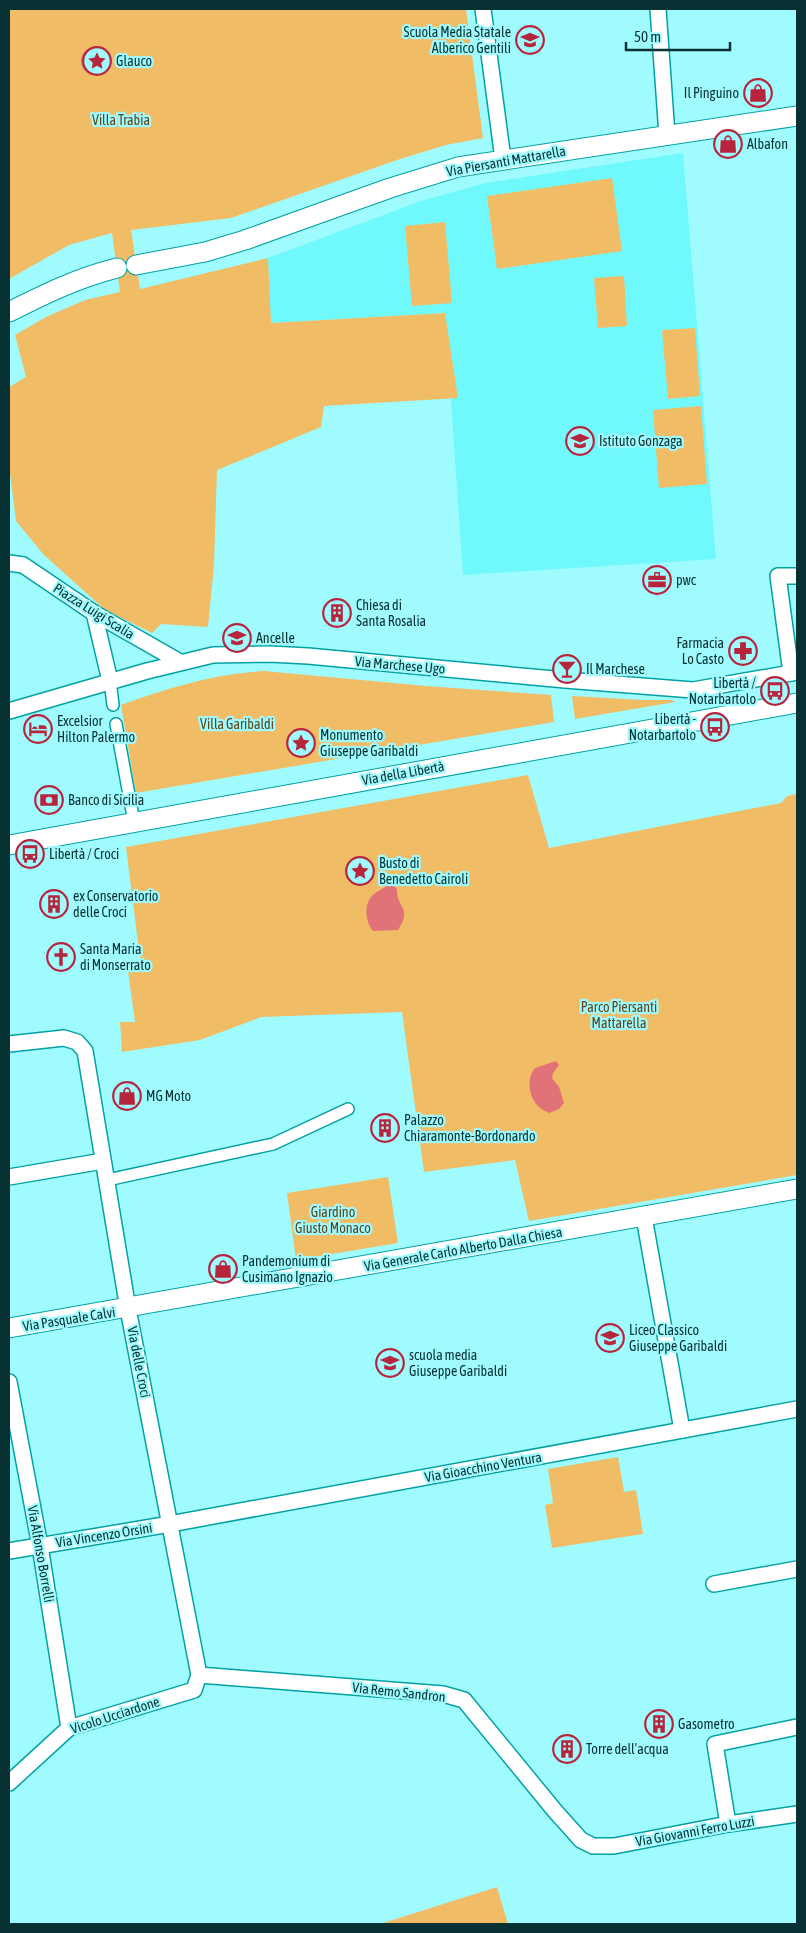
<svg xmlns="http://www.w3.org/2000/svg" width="806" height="1933" font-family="'Asap Condensed',sans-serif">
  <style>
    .built { fill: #70f9fd }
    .green { fill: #f1bc66 }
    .water { fill: #e07278 }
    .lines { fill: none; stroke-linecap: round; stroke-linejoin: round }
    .pedestrian-casing { stroke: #03a1a4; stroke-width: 14 }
    .minor-casing { stroke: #03a1a4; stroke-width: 18 }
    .tertiary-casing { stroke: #03a1a4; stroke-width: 21 }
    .pedestrian { stroke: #fff; stroke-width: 11 }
    .minor { stroke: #fff; stroke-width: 15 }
    .tertiary { stroke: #fff; stroke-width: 19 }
    .labels { text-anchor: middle; stroke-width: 4.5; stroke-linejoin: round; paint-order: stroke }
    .poi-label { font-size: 14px; fill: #083133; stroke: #a0fbfe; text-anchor: start }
    .park-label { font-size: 14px; fill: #5e451c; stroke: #a0fbfe }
    .street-label { font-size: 14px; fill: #083133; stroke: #a0fbfe }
  </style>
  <rect width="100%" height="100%" fill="#a0fbfe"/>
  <polygon class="built" points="683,153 716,559 463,575 445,313 270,323 268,258 421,201 485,183"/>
  <g class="green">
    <polygon points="9,9 466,9 483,138 446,145 400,159 231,218 131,230 140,289 268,258 271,323 445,313 458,398 324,406 321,427 217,470 214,565 208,627 161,624 152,633 105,610 43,554 16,521 9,465 9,387 26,377 15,335 46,317 85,300 120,292 112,233 69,245 9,279"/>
    <polygon points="612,178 622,251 497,269 487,196"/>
    <polygon points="445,222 452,303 412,306 405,226"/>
    <polygon points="624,276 627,326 598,328 594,278"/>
    <polygon points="695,328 700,396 668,399 662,330"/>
    <polygon points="701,406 707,484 659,488 653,410"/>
    <path d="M264 671 426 686 551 695 554 722 136 793 121 705C168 688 214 674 264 671Z"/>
    <polygon points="572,696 643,700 672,700 675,702 575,719"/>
    <polygon points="528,775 549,848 781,803 787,796 797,794 797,1175 529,1221 515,1160 424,1172 402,1012 261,1017 200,1040 122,1052 120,1022 135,1022 128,971 141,967 126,847"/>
    <polygon points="388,1177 398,1243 296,1260 287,1193"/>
    <polygon points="618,1457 624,1492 636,1490 643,1534 552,1548 545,1505 553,1503 548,1469"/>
    <polygon points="497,1887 508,1924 380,1924"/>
  </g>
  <g class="water">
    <circle cx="95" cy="61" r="14"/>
    <path d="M392 883 397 889C396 908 413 907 398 930L373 931C365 921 363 903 374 894 379 890 386 887 392 883Z"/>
    <path d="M556 1061 559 1065 553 1073 552 1078 559 1087 564 1103 559 1109 549 1113C545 1111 541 1109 538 1106 529 1097 526 1078 535 1068Z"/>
  </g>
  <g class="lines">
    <defs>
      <g id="pedestrian">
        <polyline points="110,681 113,705"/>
        <polyline points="116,724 134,822"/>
        <polyline points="107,1180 273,1144 348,1109"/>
      </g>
      <g id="minor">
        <polyline points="483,9 503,159"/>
        <polyline points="658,9 667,135"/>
        <polyline points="9,563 23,565 94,613 180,662"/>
        <polyline points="94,613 110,681"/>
        <polyline points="791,673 778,576 797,576"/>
        <polyline points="9,711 147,671 213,655 270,654 308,656 565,680 693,690 797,672"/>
        <polyline points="9,1044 64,1038 77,1042 85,1051 128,1309 199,1675"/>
        <polyline points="9,1177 103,1161"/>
        <polyline points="644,1217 682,1430"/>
        <polyline points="9,1382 40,1546 69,1728"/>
        <polyline points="9,1551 170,1524 797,1409"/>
        <polyline points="714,1584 797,1569"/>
        <polyline points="199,1675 443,1694 464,1700 555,1811 581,1840 593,1846 614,1846 728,1824 797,1814"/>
        <polyline points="9,1783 69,1728 194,1690 199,1675"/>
        <polyline points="728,1824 715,1744 797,1727"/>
      </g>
      <g id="tertiary">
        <polyline points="136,265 205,252 245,240 390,188 458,167 797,116"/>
        <path d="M9 312C45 294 77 278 117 268"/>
        <polyline points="9,845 797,703"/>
        <polyline points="9,1328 797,1189"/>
      </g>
    </defs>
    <use href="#pedestrian" class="pedestrian-casing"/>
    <use href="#minor" class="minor-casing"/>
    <use href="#tertiary" class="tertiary-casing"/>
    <use href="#pedestrian" class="pedestrian"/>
    <use href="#minor" class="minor"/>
    <use href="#tertiary" class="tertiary"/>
  </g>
  <defs>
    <symbol id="school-ring" viewBox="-11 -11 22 22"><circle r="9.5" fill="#a0fbfe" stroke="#b7253d" stroke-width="1.5"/><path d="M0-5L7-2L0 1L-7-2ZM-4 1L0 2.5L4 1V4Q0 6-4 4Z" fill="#b7253d"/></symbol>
    <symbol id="sight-ring" viewBox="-11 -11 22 22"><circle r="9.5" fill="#a0fbfe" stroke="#b7253d" stroke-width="1.5"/><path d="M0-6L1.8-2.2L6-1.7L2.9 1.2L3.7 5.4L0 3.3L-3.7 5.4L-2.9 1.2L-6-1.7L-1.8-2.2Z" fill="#b7253d"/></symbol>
    <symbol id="shop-ring" viewBox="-11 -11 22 22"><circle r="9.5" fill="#a0fbfe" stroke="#b7253d" stroke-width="1.5"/><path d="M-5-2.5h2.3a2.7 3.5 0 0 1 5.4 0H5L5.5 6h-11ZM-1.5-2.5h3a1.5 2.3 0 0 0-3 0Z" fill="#b7253d"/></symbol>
    <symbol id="office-ring" viewBox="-11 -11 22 22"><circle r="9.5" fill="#a0fbfe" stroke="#b7253d" stroke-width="1.5"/><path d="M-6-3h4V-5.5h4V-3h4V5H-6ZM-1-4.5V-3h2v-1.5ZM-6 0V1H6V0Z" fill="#b7253d"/></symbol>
    <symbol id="building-ring" viewBox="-11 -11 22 22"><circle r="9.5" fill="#a0fbfe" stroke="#b7253d" stroke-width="1.5"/><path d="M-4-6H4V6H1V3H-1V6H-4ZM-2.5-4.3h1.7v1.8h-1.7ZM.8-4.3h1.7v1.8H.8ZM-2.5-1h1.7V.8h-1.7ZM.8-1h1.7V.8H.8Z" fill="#b7253d"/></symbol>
    <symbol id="pharmacy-ring" viewBox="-11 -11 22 22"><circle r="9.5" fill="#a0fbfe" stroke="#b7253d" stroke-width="1.5"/><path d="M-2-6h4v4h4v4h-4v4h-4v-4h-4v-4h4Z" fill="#b7253d"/></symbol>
    <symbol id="bar-ring" viewBox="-11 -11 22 22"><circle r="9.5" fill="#a0fbfe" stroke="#b7253d" stroke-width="1.5"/><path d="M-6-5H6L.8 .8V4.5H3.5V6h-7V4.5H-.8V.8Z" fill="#b7253d"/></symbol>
    <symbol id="bus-ring" viewBox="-11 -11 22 22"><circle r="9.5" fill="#a0fbfe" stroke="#b7253d" stroke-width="1.5"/><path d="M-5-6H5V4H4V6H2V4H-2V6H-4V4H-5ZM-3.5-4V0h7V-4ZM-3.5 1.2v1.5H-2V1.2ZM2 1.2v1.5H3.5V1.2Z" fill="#b7253d"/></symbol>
    <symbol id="hotel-ring" viewBox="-11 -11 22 22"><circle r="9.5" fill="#a0fbfe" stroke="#b7253d" stroke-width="1.5"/><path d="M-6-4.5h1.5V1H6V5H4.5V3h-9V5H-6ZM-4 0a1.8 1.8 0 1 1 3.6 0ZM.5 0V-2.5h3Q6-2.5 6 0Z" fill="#b7253d"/></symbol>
    <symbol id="bank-ring" viewBox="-11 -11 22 22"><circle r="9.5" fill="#a0fbfe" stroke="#b7253d" stroke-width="1.5"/><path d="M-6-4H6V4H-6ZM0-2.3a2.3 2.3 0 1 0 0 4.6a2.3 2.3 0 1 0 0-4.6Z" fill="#b7253d"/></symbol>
    <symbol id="church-ring" viewBox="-11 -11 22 22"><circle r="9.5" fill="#a0fbfe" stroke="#b7253d" stroke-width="1.5"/><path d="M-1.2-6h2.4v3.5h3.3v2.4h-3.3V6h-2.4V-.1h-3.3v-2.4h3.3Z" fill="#b7253d"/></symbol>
  </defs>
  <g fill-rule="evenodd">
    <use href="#school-ring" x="514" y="24" width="32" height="32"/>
    <use href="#sight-ring" x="81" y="45" width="32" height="32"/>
    <use href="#shop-ring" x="742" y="77" width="32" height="32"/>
    <use href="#shop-ring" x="712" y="128" width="32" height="32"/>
    <use href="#school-ring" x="564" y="425" width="32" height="32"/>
    <use href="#office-ring" x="641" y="564" width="32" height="32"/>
    <use href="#building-ring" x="321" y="597" width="32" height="32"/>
    <use href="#school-ring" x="221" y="622" width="32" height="32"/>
    <use href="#pharmacy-ring" x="727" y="635" width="32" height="32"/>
    <use href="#bar-ring" x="551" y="653" width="32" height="32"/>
    <use href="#bus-ring" x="759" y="675" width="32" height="32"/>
    <use href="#bus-ring" x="699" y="711" width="32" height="32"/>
    <use href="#hotel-ring" x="22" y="713" width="32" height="32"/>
    <use href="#sight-ring" x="285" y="727" width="32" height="32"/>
    <use href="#bank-ring" x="33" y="784" width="32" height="32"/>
    <use href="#bus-ring" x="14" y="838" width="32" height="32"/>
    <use href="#sight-ring" x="344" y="855" width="32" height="32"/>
    <use href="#building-ring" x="38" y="888" width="32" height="32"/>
    <use href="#church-ring" x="45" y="941" width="32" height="32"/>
    <use href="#shop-ring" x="111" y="1080" width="32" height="32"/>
    <use href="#building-ring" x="369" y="1112" width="32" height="32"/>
    <use href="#shop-ring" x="207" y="1253" width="32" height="32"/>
    <use href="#school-ring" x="594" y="1322" width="32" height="32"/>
    <use href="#school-ring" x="374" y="1347" width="32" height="32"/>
    <use href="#building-ring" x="643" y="1708" width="32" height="32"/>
    <use href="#building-ring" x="551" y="1733" width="32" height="32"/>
  </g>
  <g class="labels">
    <g class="poi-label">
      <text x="511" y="37" text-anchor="end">Scuola Media Statale<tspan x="511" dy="16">Alberico Gentili</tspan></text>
      <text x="116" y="66">Glauco</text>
      <text x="739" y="98" text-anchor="end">Il Pinguino</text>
      <text x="747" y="149">Albafon</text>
      <text x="599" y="446">Istituto Gonzaga</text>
      <text x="676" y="585">pwc</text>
      <text x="356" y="610">Chiesa di<tspan x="356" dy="16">Santa Rosalia</tspan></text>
      <text x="256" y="643">Ancelle</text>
      <text x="724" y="648" text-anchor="end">Farmacia<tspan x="724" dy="16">Lo Casto</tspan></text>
      <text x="586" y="674">Il Marchese</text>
      <text x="756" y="688" text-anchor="end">Libertà /<tspan x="756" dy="16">Notarbartolo</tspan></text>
      <text x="696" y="724" text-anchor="end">Libertà -<tspan x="696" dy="16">Notarbartolo</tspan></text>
      <text x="57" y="726">Excelsior<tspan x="57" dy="16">Hilton Palermo</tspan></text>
      <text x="320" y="740">Monumento<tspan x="320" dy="16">Giuseppe Garibaldi</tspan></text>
      <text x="68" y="805">Banco di Sicilia</text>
      <text x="49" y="859">Libertà / Croci</text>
      <text x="379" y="868">Busto di<tspan x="379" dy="16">Benedetto Cairoli</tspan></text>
      <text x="73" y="901">ex Conservatorio<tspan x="73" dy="16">delle Croci</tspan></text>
      <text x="80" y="954">Santa Maria<tspan x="80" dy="16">di Monserrato</tspan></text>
      <text x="146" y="1101">MG Moto</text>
      <text x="404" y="1125">Palazzo<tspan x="404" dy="16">Chiaramonte-Bordonardo</tspan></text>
      <text x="242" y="1266">Pandemonium di<tspan x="242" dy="16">Cusimano Ignazio</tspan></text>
      <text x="629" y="1335">Liceo Classico<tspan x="629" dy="16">Giuseppe Garibaldi</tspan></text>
      <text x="409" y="1360">scuola media<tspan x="409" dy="16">Giuseppe Garibaldi</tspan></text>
      <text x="678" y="1729">Gasometro</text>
      <text x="586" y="1754">Torre dell'acqua</text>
    </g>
    <g class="park-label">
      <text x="121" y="125">Villa Trabia</text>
      <text x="237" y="729">Villa Garibaldi</text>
      <text x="619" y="1012">Parco Piersanti<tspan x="619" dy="16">Mattarella</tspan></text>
      <text x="333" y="1217">Giardino<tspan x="333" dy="16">Giusto Monaco</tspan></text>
    </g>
    <g class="street-label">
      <text transform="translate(506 161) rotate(-10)" y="5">Via Piersanti Mattarella</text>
      <text transform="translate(94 611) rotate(32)" y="5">Piazza Luigi Scalia</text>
      <text transform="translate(400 665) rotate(5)" y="5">Via Marchese Ugo</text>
      <text transform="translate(403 773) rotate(-10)" y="5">Via della Libertà</text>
      <text transform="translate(463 1249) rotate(-10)" y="5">Via Generale Carlo Alberto Dalla Chiesa</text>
      <text transform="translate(69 1319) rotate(-9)" y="5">Via Pasquale Calvi</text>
      <text transform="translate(139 1362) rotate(79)" y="5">Via delle Croci</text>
      <text transform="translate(483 1467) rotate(-10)" y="5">Via Gioacchino Ventura</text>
      <text transform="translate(104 1535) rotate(-9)" y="5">Via Vincenzo Orsini</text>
      <text transform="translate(41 1554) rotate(80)" y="5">Via Alfonso Borrelli</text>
      <text transform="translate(399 1692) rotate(6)" y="5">Via Remo Sandron</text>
      <text transform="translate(115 1715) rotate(-18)" y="5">Vicolo Ucciardone</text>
      <text transform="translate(695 1831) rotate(-10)" y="5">Via Giovanni Ferro Luzzi</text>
    </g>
  </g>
  <rect width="806" height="1933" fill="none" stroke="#083133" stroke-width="20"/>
  <path d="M626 42v8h104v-8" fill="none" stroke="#083133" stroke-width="2.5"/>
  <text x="634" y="42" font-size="15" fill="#083133" stroke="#a0fbfe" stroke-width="4" paint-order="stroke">50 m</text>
</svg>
